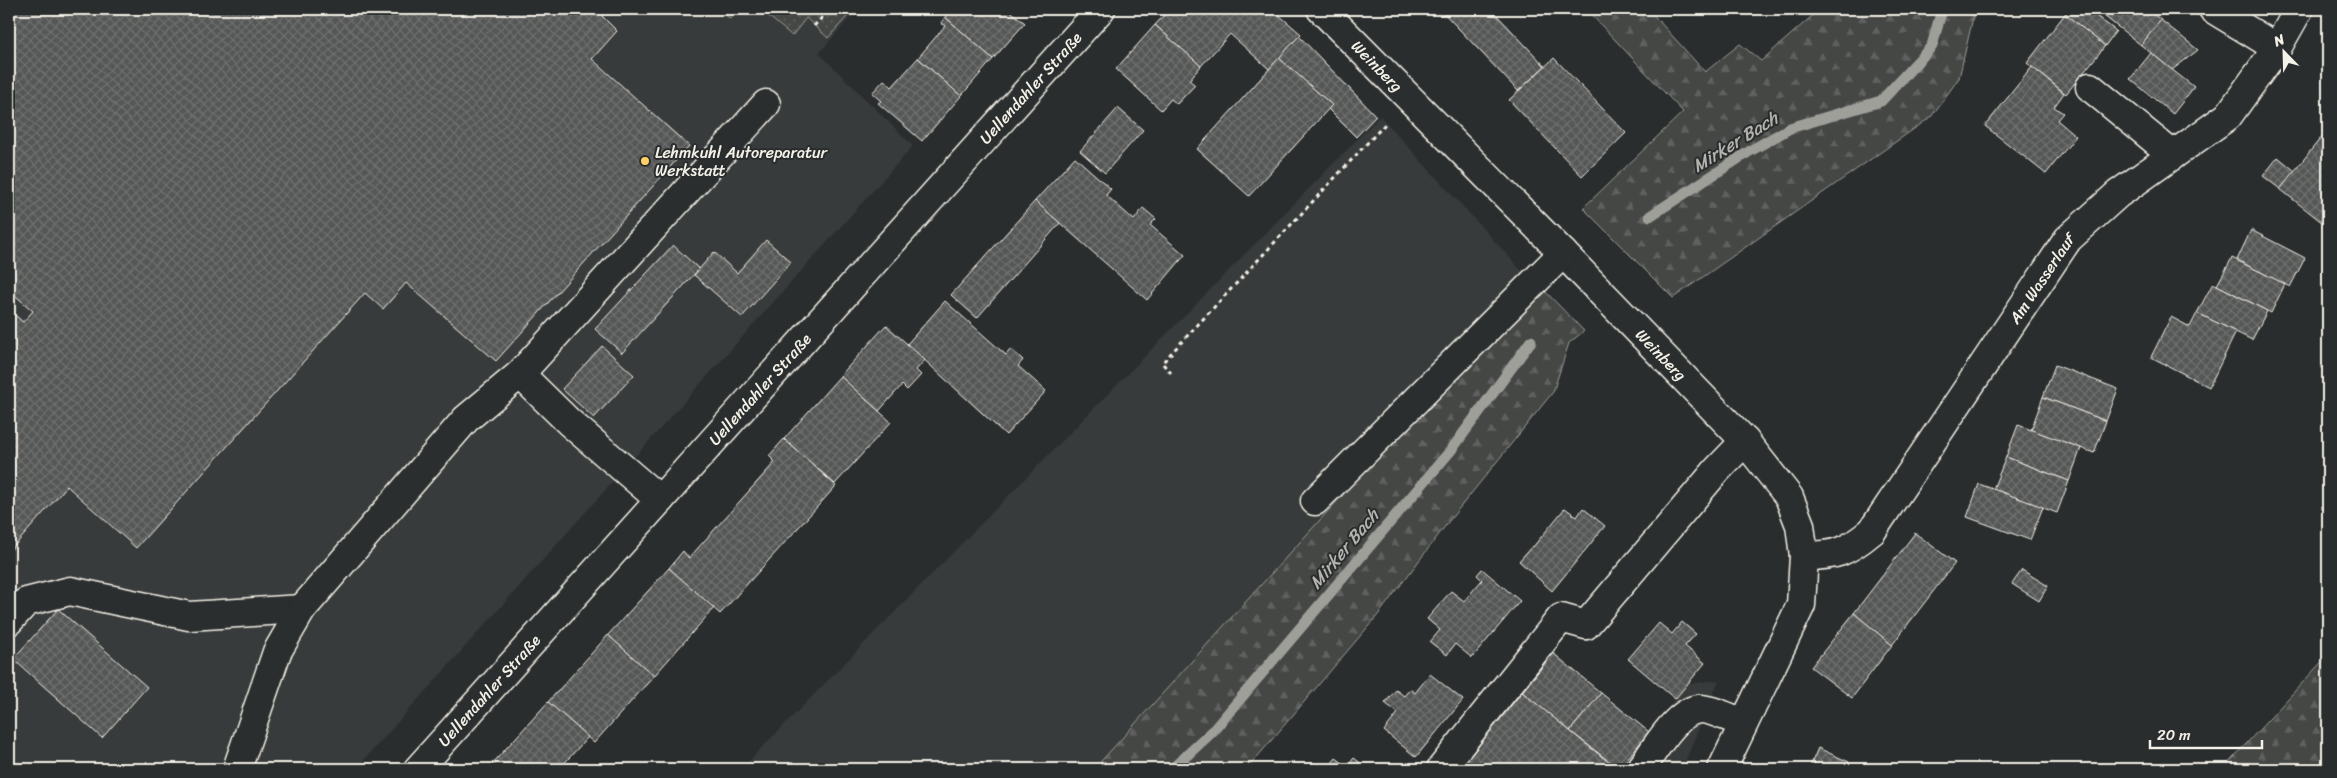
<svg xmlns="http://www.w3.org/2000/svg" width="2337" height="778" font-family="Sriracha,sans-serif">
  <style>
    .built { fill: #373a3a }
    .grass { fill: url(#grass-dots); stroke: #9c9c96 }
    .forest { fill: url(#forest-firs); stroke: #9c9c96 }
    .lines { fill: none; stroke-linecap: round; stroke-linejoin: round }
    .stream { stroke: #9f9f9a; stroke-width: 11 }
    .building { fill: url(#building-cross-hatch); stroke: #f4f1e8 }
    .minor-casing { stroke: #f4f1e8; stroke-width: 31 }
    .major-casing { stroke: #f4f1e8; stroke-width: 31 }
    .path { stroke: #f4f1e8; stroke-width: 3; stroke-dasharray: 4 4; stroke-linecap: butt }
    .minor { stroke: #2a2d2e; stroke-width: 28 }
    .major { stroke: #2a2d2e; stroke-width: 28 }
    .poi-dot { fill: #ffd166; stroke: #2a2d2e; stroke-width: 2 }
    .labels { text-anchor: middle; stroke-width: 4; stroke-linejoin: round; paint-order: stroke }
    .street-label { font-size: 16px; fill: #f4f1e8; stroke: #2a2d2e }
    .poi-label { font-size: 16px; fill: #f4f1e8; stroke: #2a2d2e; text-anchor: start }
    .water-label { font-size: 18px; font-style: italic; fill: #b5b3ae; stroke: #2a2d2e }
  </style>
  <defs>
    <pattern id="grass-dots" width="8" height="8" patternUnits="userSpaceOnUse" patternTransform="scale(1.25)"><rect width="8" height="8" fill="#444645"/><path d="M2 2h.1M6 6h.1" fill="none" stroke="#606160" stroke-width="1.8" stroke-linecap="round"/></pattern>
    <pattern id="forest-firs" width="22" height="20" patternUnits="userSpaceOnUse" patternTransform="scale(1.25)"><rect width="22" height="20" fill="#444645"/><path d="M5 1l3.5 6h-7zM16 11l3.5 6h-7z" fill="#606160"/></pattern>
    <pattern id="building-cross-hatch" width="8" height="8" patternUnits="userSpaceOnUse" patternTransform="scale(1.25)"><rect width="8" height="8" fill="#555756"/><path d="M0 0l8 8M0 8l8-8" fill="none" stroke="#6e706e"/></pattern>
  </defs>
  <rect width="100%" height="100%" fill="#2a2d2e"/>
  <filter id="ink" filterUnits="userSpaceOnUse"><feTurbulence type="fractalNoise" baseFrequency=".02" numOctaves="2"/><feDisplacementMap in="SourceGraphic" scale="10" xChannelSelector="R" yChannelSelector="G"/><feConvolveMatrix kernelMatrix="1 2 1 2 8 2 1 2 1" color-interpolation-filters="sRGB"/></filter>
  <g filter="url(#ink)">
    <g class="built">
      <polygon points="9,9 858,9 819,53 913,146 356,769 9,769"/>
      <polygon points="1380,116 1543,294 1098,769 741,769"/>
      <polygon points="1719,680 1682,769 1619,769 1687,684"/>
    </g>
    <g class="grass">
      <polygon points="719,9 738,9 730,19"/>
      <polygon points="760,9 854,9 828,38 806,18 792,36"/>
    </g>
    <g class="forest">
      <polygon points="1586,9 1648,9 1705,72 1740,44 1761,61 1820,9 1975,9 1959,78 1931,117 1673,298 1583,208 1683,112"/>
      <polygon points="1536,282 1584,331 1569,343 1553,392 1449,521 1378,615 1247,769 1094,769"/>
      <polygon points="2328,655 2328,769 2223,769"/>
    </g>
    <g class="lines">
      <g class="stream">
        <polyline points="1650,216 1750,151 1790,128 1881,101 1932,46 1942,9"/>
        <polyline points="1172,769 1212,732 1452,449 1531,341"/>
      </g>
    </g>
    <g class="building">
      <polygon points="9,9 608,9 602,16 617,31 592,59 689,146 496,361 406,283 383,309 365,293 136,548 67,486 9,552 9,310 23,322 33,311 9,290"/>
      <polygon points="961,9 1008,9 1025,23 993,59 945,17 951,10 956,15"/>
      <polygon points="1170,9 1272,9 1301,34 1269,69 1230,34 1201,66 1155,25"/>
      <polygon points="1440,9 1491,9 1545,66 1518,91"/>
      <polygon points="2069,9 2087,9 2116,31 2105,46 2065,14"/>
      <polygon points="2095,9 2146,9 2161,20 2141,45"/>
      <polygon points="2065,14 2105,46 2066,94 2027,63"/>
      <polygon points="945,17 993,59 961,96 918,58 945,26 941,23"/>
      <polygon points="2161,20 2198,50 2172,70 2141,45"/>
      <polygon points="1155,25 1201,66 1189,80 1195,85 1177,104 1171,99 1161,110 1116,69"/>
      <polygon points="1299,36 1376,116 1356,137 1328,109 1332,105 1279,58"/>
      <polygon points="2151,53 2194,87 2173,114 2130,79"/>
      <polygon points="918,58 961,96 922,141 878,103 881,101 872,93 884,80 892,87"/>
      <polygon points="1279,58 1332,105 1249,196 1197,149"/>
      <polygon points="1554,58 1626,133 1582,176 1509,100"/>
      <polygon points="2032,67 2064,93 2054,107 2063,113 2057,120 2076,136 2046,174 1985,126"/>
      <polygon points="1118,108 1143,130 1105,173 1080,151"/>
      <polygon points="2328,129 2328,217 2323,223 2280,189"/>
      <polygon points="1075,157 1111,189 1106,195 1134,220 1143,208 1156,219 1150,225 1185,255 1147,300 1035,201"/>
      <polygon points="2278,157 2295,171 2280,189 2263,176"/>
      <polygon points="1035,201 1060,223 977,318 951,295"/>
      <polygon points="2251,230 2305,258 2290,287 2237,260"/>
      <polygon points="766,240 791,262 742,317 694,275 714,252 737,273"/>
      <polygon points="673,245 699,269 622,353 595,329"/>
      <polygon points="2232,258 2285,284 2271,313 2217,285"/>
      <polygon points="2213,283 2267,311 2252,340 2197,313"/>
      <polygon points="945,301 1006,355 1011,349 1023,360 1018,366 1046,391 1006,435 907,344"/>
      <polygon points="2197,313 2236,332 2209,387 2151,357 2171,317 2190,327"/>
      <polygon points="886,325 925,360 916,370 921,375 907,390 902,385 879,411 840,376"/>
      <polygon points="602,346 634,375 594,418 562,389"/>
      <polygon points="2055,365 2118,389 2106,421 2043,397"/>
      <polygon points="840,376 891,422 835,484 784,439"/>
      <polygon points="2043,397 2106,421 2094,453 2031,430"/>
      <polygon points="2018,425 2081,448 2069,481 2006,457"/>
      <polygon points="784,439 836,486 720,614 669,568 683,551 689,558 775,462 769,456"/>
      <polygon points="2006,457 2069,481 2057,513 1993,489"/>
      <polygon points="1979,484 2043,507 2030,540 1967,517"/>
      <polygon points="1565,508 1577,517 1583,508 1605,526 1552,591 1519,561 1532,546 1533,547"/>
      <polygon points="1915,533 1955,563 1892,645 1854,613"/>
      <polygon points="669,568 714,608 654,676 608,635"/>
      <polygon points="1482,569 1520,601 1472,658 1455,644 1447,655 1430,642 1440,630 1427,619 1451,591 1464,601 1482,580 1477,575"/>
      <polygon points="2022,570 2048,586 2039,601 2012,584"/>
      <polygon points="58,609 147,687 102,738 13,659"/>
      <polygon points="1854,613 1892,645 1852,698 1811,667"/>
      <polygon points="1682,622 1696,634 1685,646 1705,663 1675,699 1628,659 1659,623 1672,634"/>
      <polygon points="608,635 654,676 594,743 548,702"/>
      <polygon points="1553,653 1601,693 1570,731 1522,692"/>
      <polygon points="1430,674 1463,700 1416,757 1384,731 1398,713 1385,703 1396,690 1404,696 1410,689 1415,693"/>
      <polygon points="1522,692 1570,731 1617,769 1460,769"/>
      <polygon points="1601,693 1649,732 1619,769 1570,731"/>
      <polygon points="548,702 588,737 559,769 498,769 492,764"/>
      <polygon points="1818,748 1849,762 1846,769 1809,769"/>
      <polygon points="1336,758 1347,766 1354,758 1368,769 1327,769"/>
      <polygon points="492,764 498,769 487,769"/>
    </g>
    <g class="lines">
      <defs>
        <g id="minor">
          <path id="s1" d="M1321 9 1563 253 1745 441 1789 497 1800 525 1804 556 1801 605 1722 769"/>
          <polyline points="2213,9 2277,48"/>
          <polyline points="2090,87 2173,155"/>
          <polyline points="520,374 569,422 660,500"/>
          <polyline points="1315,501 1563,253"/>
          <path id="s2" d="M1804 556C1836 556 1847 552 1872 531L2068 239 2118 194 2228 116 2277 48 2299 9"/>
          <polyline points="9,621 26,602 70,591 189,616 302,609"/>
          <polyline points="237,769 277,652 302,609 466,419 520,374 766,104"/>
          <polyline points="1441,769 1561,618 1586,625 1717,470 1745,441"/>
          <path d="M1641 769C1653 752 1676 711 1699 709 1709 708 1733 719 1743 723"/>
        </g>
        <g id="major">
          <path id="s3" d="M418 769 1101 9"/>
        </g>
      </defs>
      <use href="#minor" class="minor-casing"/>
      <use href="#major" class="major-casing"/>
      <g class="path">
        <polyline points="814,26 830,9"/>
        <polyline points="1171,373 1162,363 1386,123"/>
      </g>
      <use href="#minor" class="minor"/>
      <use href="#major" class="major"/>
    </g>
  </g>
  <circle class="poi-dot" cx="645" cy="161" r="5"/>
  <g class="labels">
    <g class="street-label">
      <text dy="6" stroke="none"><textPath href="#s1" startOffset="80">Weinberg</textPath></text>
      <text dy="6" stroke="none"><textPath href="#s3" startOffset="916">Uellendahler Straße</textPath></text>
      <text dy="6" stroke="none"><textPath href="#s2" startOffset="379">Am Wasserlauf</textPath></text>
      <text dy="6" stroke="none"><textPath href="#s1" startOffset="485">Weinberg</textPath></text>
      <text dy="6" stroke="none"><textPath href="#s3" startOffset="511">Uellendahler Straße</textPath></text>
      <text dy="6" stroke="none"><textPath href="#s3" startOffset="106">Uellendahler Straße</textPath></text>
    </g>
    <g class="poi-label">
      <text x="655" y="158">Lehmkuhl Autoreparatur<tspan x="655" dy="18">Werkstatt</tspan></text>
    </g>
    <g class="water-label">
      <text transform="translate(1735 142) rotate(-32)" y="6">Mirker Bach</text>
      <text transform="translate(1344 549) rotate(-50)" y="6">Mirker Bach</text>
    </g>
  </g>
  <rect width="2337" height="778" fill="none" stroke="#2a2d2e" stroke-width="30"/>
  <rect x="15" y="15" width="2307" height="748" fill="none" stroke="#f4f1e8" stroke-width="2" filter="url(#ink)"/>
  <g transform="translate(2284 52) rotate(337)" stroke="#2a2d2e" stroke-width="4" paint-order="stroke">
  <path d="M0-4L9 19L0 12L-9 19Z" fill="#f4f1e8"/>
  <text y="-8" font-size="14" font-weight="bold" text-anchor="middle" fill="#f4f1e8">N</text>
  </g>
  <path d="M2150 740v8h112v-8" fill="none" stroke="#f4f1e8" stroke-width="2.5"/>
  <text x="2157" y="740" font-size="15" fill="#f4f1e8" stroke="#2a2d2e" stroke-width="4" paint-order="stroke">20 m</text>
</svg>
